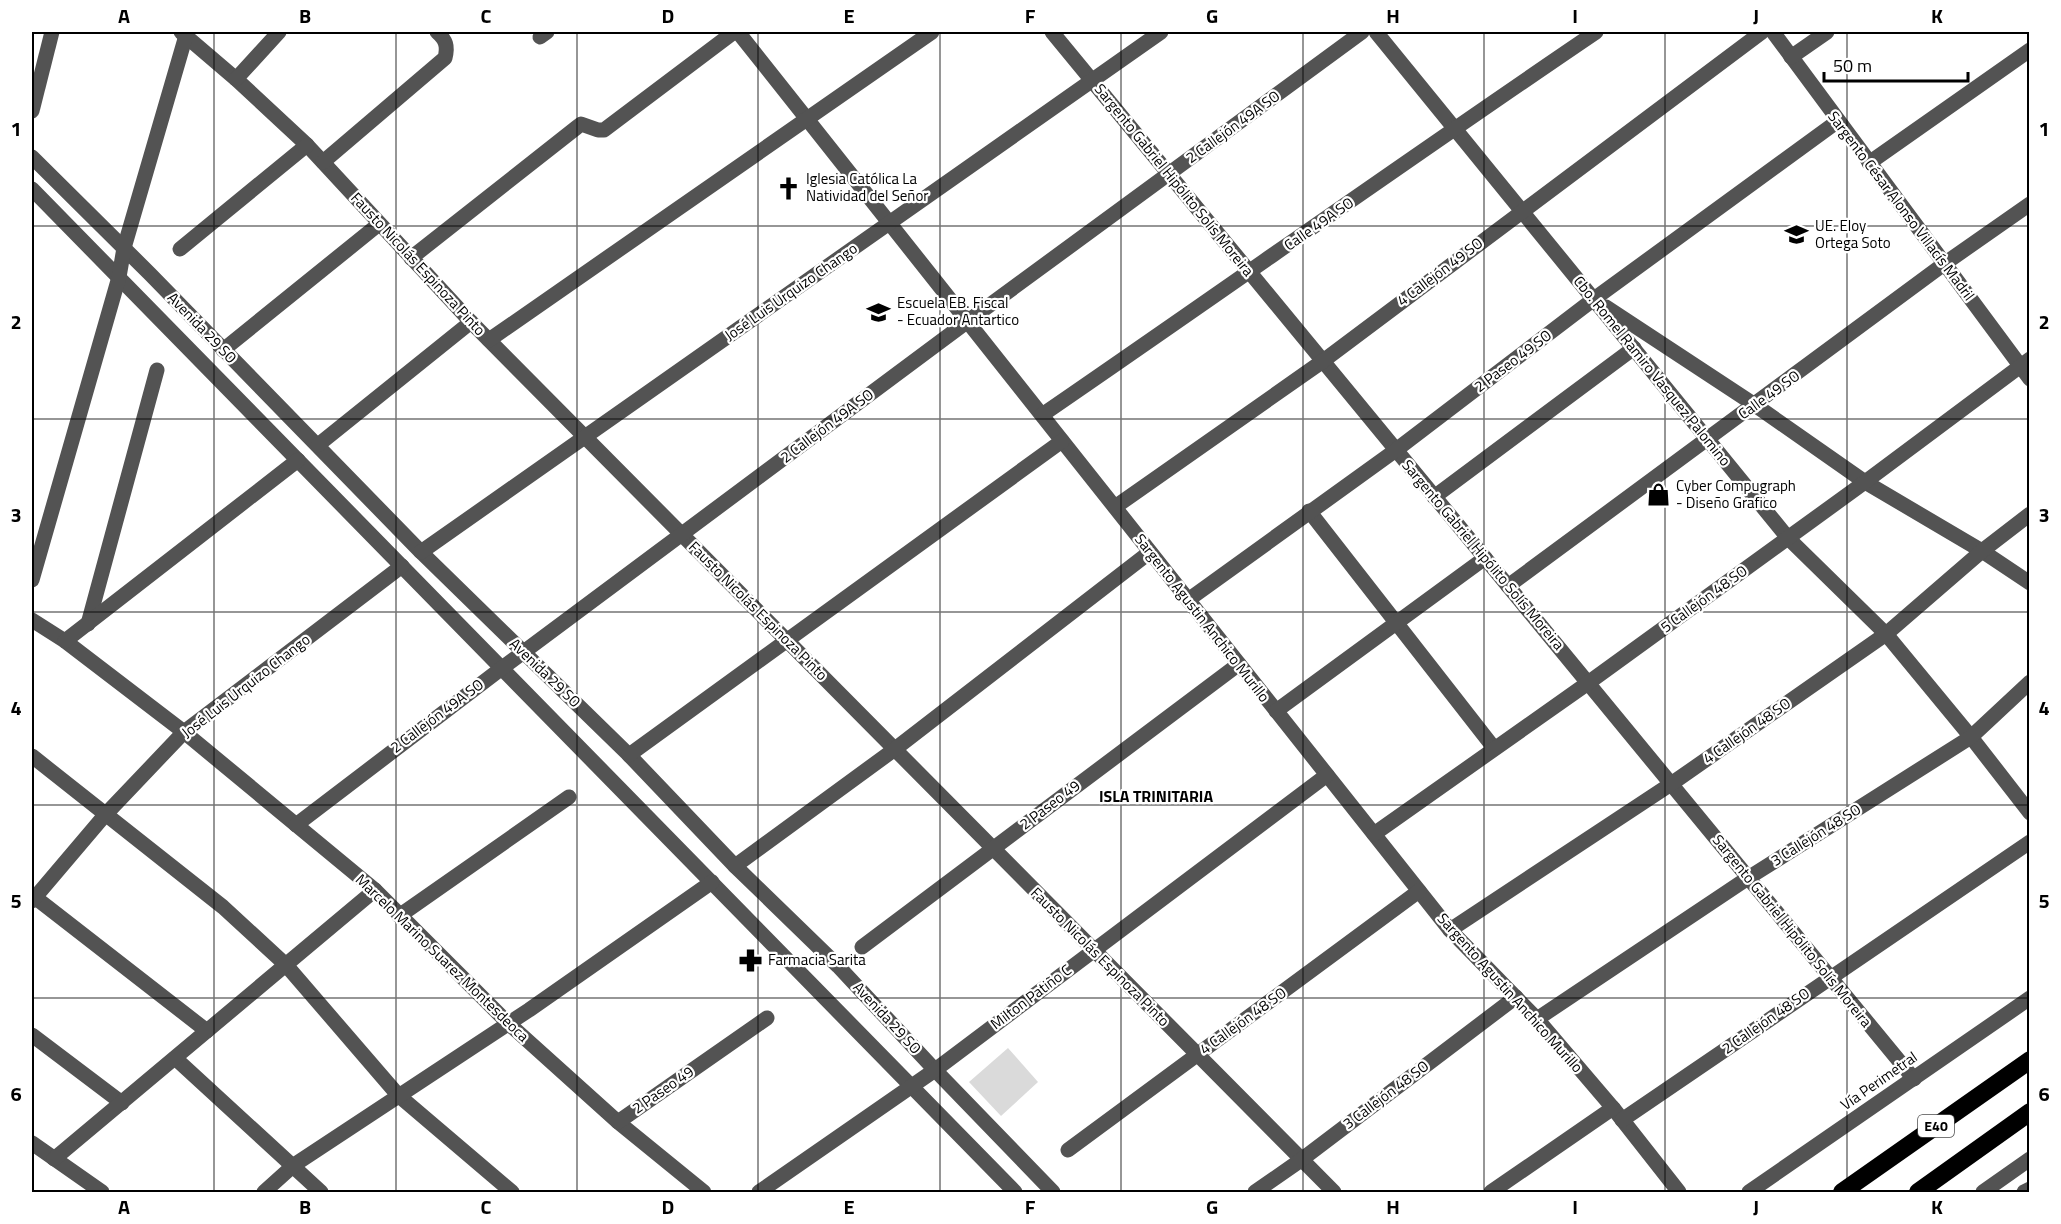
<svg xmlns="http://www.w3.org/2000/svg" width="2061" height="1224" font-family="'Titillium Web',sans-serif">
  <style>
    .green { fill: #dadada }
    .lines { fill: none; stroke-linecap: round; stroke-linejoin: round }
    .minor { stroke: #535353; stroke-width: 15 }
    .highway { stroke: #000; stroke-width: 18 }
    .grid { fill: none; stroke: #000; stroke-width: 1.5; stroke-opacity: 0.55 }
    .labels { text-anchor: middle; stroke-width: 4.5; stroke-linejoin: round; paint-order: stroke }
    .shield { fill: #fff; stroke: #4c4c4c; stroke-width: 1.5 }
    .shield-label { font-size: 14px; font-weight: bold; fill: #000 }
    .street-label { font-size: 15px; fill: #000; stroke: #fff }
    .poi-label { font-size: 15px; fill: #000; stroke: #fff; text-anchor: start }
    .neighbourhood-label { font-size: 16px; font-weight: bold; fill: #000; stroke: #fff }
    .neatline { fill: none; stroke: #000; stroke-width: 2 }
    .grid-label { font-size: 20px; text-anchor: middle; font-weight: bold; fill: #000 }
  </style>
  <rect width="100%" height="100%" fill="#fff"/>
  <polygon class="green" points="1008,1048 1038,1082 1001,1116 969,1082"/>
  <g class="lines">
    <g class="minor">
      <polyline points="181,32 236,79 307,145 471,322 1334,1192"/>
      <polyline points="738,32 1450,930 1537,1019 1613,1108 1679,1192"/>
      <polyline points="1052,32 1914,1079"/>
      <polyline points="1376,32 1788,538 1886,634 1971,737 2030,813"/>
      <polyline points="1773,32 2030,379"/>
      <polyline points="540,37 547,32"/>
      <polyline points="1791,57 1827,32"/>
      <polyline points="236,79 279,32"/>
      <polyline points="32,111 52,32"/>
      <polyline points="32,157 150,274 421,552 629,755 735,866 838,966 935,1070 1053,1192"/>
      <path d="M323 162 445 58C448 46 446 40 437 32"/>
      <polyline points="1869,163 2030,50"/>
      <polyline points="32,189 1015,1192"/>
      <polyline points="180,249 307,145"/>
      <polyline points="411,258 576,128 581,124 598,130 604,130 734,32"/>
      <polyline points="1606,307 1755,405 1865,482 1982,551 2030,583"/>
      <polyline points="489,340 932,32"/>
      <polyline points="223,350 379,224"/>
      <path d="M1042 415C1227 288 1410 158 1596 32"/>
      <polyline points="318,445 471,322"/>
      <polyline points="1434,497 1634,348"/>
      <polyline points="1115,507 1323,361 1762,32"/>
      <polyline points="1309,511 1494,748"/>
      <polyline points="421,552 1161,32"/>
      <polyline points="32,580 119,277 124,248 187,32"/>
      <polyline points="1508,586 1944,264 2030,204"/>
      <polyline points="1188,600 1396,450 1594,299 1838,121"/>
      <polyline points="32,620 65,641 184,732 375,890 508,1023 618,1122 704,1192"/>
      <polyline points="88,624 157,370"/>
      <polyline points="65,641 298,460"/>
      <polyline points="1276,711 1485,558"/>
      <polyline points="629,755 1062,441"/>
      <polyline points="32,756 223,907 286,965 398,1095 512,1192"/>
      <polyline points="296,825 502,668 968,321 1362,32"/>
      <polyline points="1374,834 1588,683 1865,482 2030,359"/>
      <polyline points="735,866 895,749 1150,552"/>
      <polyline points="32,895 207,1031"/>
      <polyline points="32,901 105,815 184,732 402,566"/>
      <polyline points="399,916 569,797"/>
      <polyline points="1450,930 1671,784 1886,634 1982,551 2030,514"/>
      <polyline points="862,947 1239,664"/>
      <polyline points="1537,1019 1748,878 1971,737 2030,682"/>
      <polyline points="32,1035 122,1103"/>
      <polyline points="175,1058 321,1192"/>
      <polyline points="1622,1120 2030,842"/>
      <polyline points="618,1122 767,1018"/>
      <polyline points="32,1143 102,1192"/>
      <polyline points="1068,1150 1419,891"/>
      <polyline points="54,1159 375,890"/>
      <polyline points="264,1192 294,1165 529,1010 712,882"/>
      <polyline points="759,1192 935,1070 1327,775"/>
      <polyline points="1255,1192 1301,1160 1516,997"/>
      <polyline points="1491,1192 1613,1108"/>
      <polyline points="1749,1192 2030,998"/>
      <polyline points="1983,1192 2030,1159"/>
      <polyline points="2024,1192 2030,1189"/>
    </g>
    <g class="highway">
      <polyline points="1842,1192 2030,1060"/>
      <polyline points="1918,1192 2030,1112"/>
    </g>
  </g>
  <path class="grid" d="M214 32V1192M396 32V1192M577 32V1192M758 32V1192M940 32V1192M1121 32V1192M1303 32V1192M1484 32V1192M1665 32V1192M1847 32V1192M32 226H2030M32 419H2030M32 612H2030M32 805H2030M32 998H2030"/>
  <defs>
    <symbol id="church-bare" viewBox="-9 -9 18 18"><path d="M-1.2-6h2.4v3.5h3.3v2.4h-3.3V6h-2.4V-.1h-3.3v-2.4h3.3Z" fill="#000" stroke="#fff" stroke-width="2.5" paint-order="stroke"/></symbol>
    <symbol id="school-bare" viewBox="-9 -9 18 18"><path d="M0-5L7-2L0 1L-7-2ZM-4 1L0 2.5L4 1V4Q0 6-4 4Z" fill="#000" stroke="#fff" stroke-width="2.5" paint-order="stroke"/></symbol>
    <symbol id="shop-bare" viewBox="-9 -9 18 18"><path d="M-5-2.5h2.3a2.7 3.5 0 0 1 5.4 0H5L5.5 6h-11ZM-1.5-2.5h3a1.5 2.3 0 0 0-3 0Z" fill="#000" stroke="#fff" stroke-width="2.5" paint-order="stroke"/></symbol>
    <symbol id="pharmacy-bare" viewBox="-9 -9 18 18"><path d="M-2-6h4v4h4v4h-4v4h-4v-4h-4v-4h4Z" fill="#000" stroke="#fff" stroke-width="2.5" paint-order="stroke"/></symbol>
  </defs>
  <g fill-rule="evenodd">
    <use href="#church-bare" x="772" y="172" width="33" height="33"/>
    <use href="#school-bare" x="1780" y="218" width="33" height="33"/>
    <use href="#school-bare" x="862" y="296" width="33" height="33"/>
    <use href="#shop-bare" x="1642" y="478" width="33" height="33"/>
    <use href="#pharmacy-bare" x="734" y="944" width="33" height="33"/>
  </g>
  <g class="labels">
    <rect class="shield" x="1918" y="1115" width="36" height="22" rx="4.5"/>
    <g class="shield-label">
      <text x="1936" y="1131">E40</text>
    </g>
    <g class="street-label">
      <text transform="translate(1233 127) rotate(-36)" y="5">2 Callejón 49A SO</text>
      <text transform="translate(1174 180) rotate(51)" y="5">Sargento Gabriel Hipólito Solís Moreira</text>
      <text transform="translate(1901 206) rotate(53)" y="5">Sargento César Alonso Villacís Madril</text>
      <text transform="translate(1319 224) rotate(-35)" y="5">Calle 49A SO</text>
      <text transform="translate(418 264) rotate(47)" y="5">Fausto Nicolás Espinoza Pinto</text>
      <text transform="translate(1440 272) rotate(-37)" y="5">4 Callejón 49 SO</text>
      <text transform="translate(791 292) rotate(-35)" y="5">José Luis Urquizo Chango</text>
      <text transform="translate(202 328) rotate(46)" y="5">Avenida 29 SO</text>
      <text transform="translate(1513 361) rotate(-37)" y="5">2 Paseo 49 SO</text>
      <text transform="translate(1652 371) rotate(51)" y="5">Cbo. Romel Ramiro Vasquez Palomino</text>
      <text transform="translate(1769 395) rotate(-36)" y="5">Calle 49 SO</text>
      <text transform="translate(827 426) rotate(-37)" y="5">2 Callejón 49A SO</text>
      <text transform="translate(1483 555) rotate(50)" y="5">Sargento Gabriel Hipólito Solís Moreira</text>
      <text transform="translate(1704 599) rotate(-36)" y="5">5 Callejón 48 SO</text>
      <text transform="translate(758 611) rotate(45)" y="5">Fausto Nicolás Espinoza Pinto</text>
      <text transform="translate(1202 618) rotate(52)" y="5">Sargento Agustin Anchico Murillo</text>
      <text transform="translate(545 673) rotate(44)" y="5">Avenida 29 SO</text>
      <text transform="translate(246 686) rotate(-38)" y="5">José Luis Urquizo Chango</text>
      <text transform="translate(437 716) rotate(-37)" y="5">2 Callejón 49A SO</text>
      <text transform="translate(1747 731) rotate(-35)" y="5">4 Callejón 48 SO</text>
      <text transform="translate(1050 805) rotate(-37)" y="5">2 Paseo 49</text>
      <text transform="translate(1816 835) rotate(-32)" y="5">3 Callejón 48 SO</text>
      <text transform="translate(1792 931) rotate(51)" y="5">Sargento Gabriel Hipólito Solís Moreira</text>
      <text transform="translate(1100 957) rotate(45)" y="5">Fausto Nicolás Espinoza Pinto</text>
      <text transform="translate(442 958) rotate(44)" y="5">Marcelo Marino Suarez Montesdeoca</text>
      <text transform="translate(1510 993) rotate(48)" y="5">Sargento Agustin Anchico Murillo</text>
      <text transform="translate(1031 997) rotate(-37)" y="5">Milton Patiño C</text>
      <text transform="translate(887 1018) rotate(47)" y="5">Avenida 29 SO</text>
      <text transform="translate(1243 1021) rotate(-36)" y="5">4 Callejón 48 SO</text>
      <text transform="translate(1766 1021) rotate(-35)" y="5">2 Callejón 48 SO</text>
      <text transform="translate(1879 1081) rotate(-35)" y="5">Vía Perimetral</text>
      <text transform="translate(663 1090) rotate(-35)" y="5">2 Paseo 49</text>
      <text transform="translate(1386 1095) rotate(-37)" y="5">3 Callejón 48 SO</text>
    </g>
    <g class="poi-label">
      <text x="806" y="184">Iglesia Católica La<tspan x="806" dy="17">Natividad del Señor</tspan></text>
      <text x="1815" y="231">UE. Eloy<tspan x="1815" dy="17">Ortega Soto</tspan></text>
      <text x="897" y="308">Escuela EB. Fiscal<tspan x="897" dy="17">- Ecuador Antartico</tspan></text>
      <text x="1676" y="491">Cyber Compugraph<tspan x="1676" dy="17">- Diseño Grafico</tspan></text>
      <text x="768" y="965">Farmacia Sarita</text>
    </g>
    <g class="neighbourhood-label">
      <text x="1156" y="802">ISLA TRINITARIA</text>
    </g>
  </g>
  <rect width="2061" height="1224" fill="none" stroke="#ffffff" stroke-width="66"/>
  <path d="M1824 72v9h144v-9" fill="none" stroke="#000000" stroke-width="3"/>
  <text x="1833" y="72" font-size="18" fill="#000000" stroke="#ffffff" stroke-width="4.5" paint-order="stroke">50 m</text>
  <rect x="33" y="33" width="1995" height="1158" class="neatline"/>
  <g class="grid-label">
    <text x="124" y="23">A</text>
    <text x="305" y="23">B</text>
    <text x="486" y="23">C</text>
    <text x="668" y="23">D</text>
    <text x="849" y="23">E</text>
    <text x="1030" y="23">F</text>
    <text x="1212" y="23">G</text>
    <text x="1393" y="23">H</text>
    <text x="1575" y="23">I</text>
    <text x="1756" y="23">J</text>
    <text x="1937" y="23">K</text>
    <text x="16" y="136">1</text>
    <text x="2044" y="136">1</text>
    <text x="16" y="329">2</text>
    <text x="2044" y="329">2</text>
    <text x="16" y="522">3</text>
    <text x="2044" y="522">3</text>
    <text x="16" y="715">4</text>
    <text x="2044" y="715">4</text>
    <text x="16" y="908">5</text>
    <text x="2044" y="908">5</text>
    <text x="16" y="1101">6</text>
    <text x="2044" y="1101">6</text>
    <text x="124" y="1214">A</text>
    <text x="305" y="1214">B</text>
    <text x="486" y="1214">C</text>
    <text x="668" y="1214">D</text>
    <text x="849" y="1214">E</text>
    <text x="1030" y="1214">F</text>
    <text x="1212" y="1214">G</text>
    <text x="1393" y="1214">H</text>
    <text x="1575" y="1214">I</text>
    <text x="1756" y="1214">J</text>
    <text x="1937" y="1214">K</text>
  </g>
</svg>
